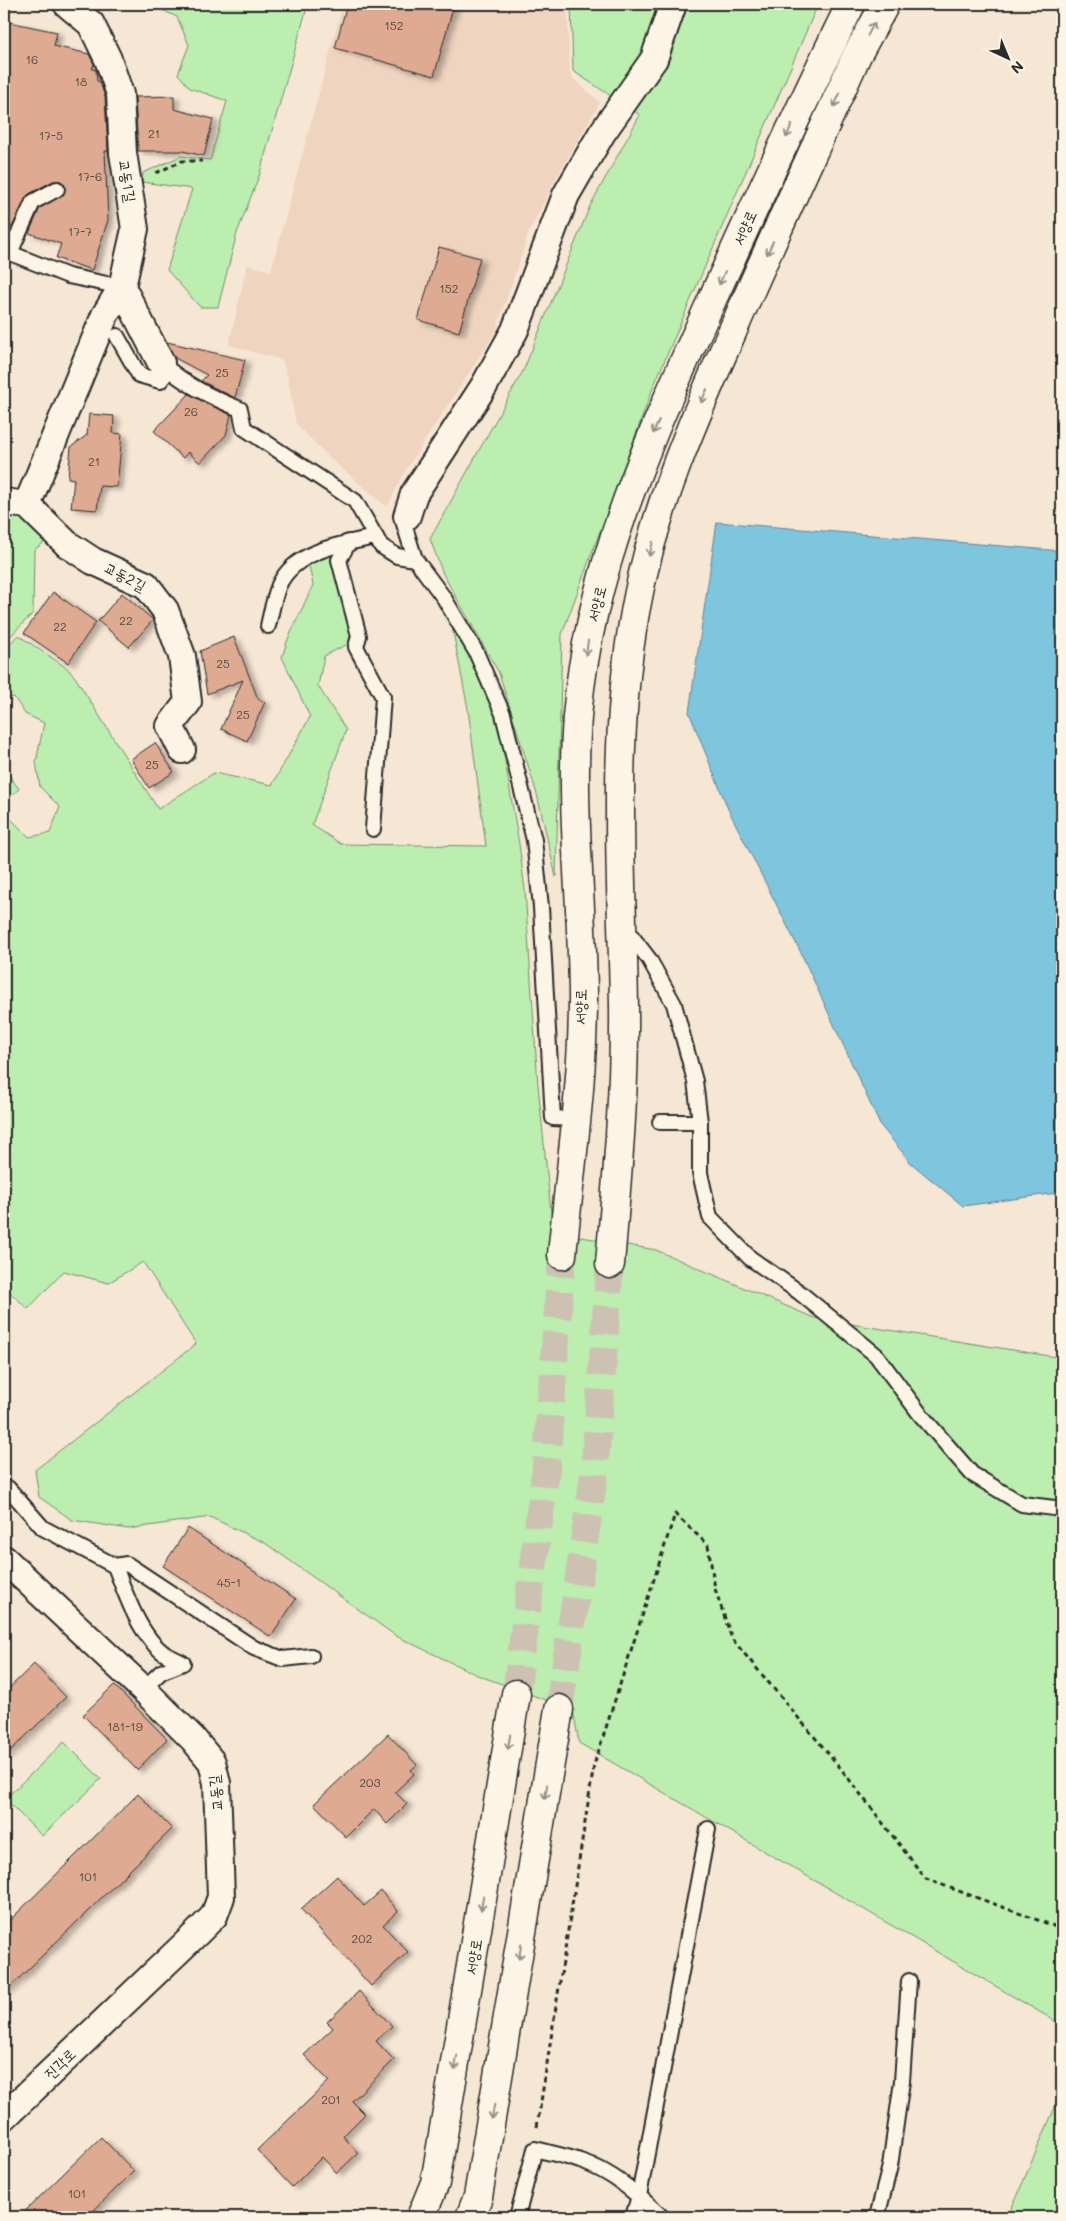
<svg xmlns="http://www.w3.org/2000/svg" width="1066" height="2221" font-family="Mali,'Poor Story',sans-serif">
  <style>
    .built { fill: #efd4c0 }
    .green { fill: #bbeeaf; stroke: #738c6d }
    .water { fill: #7ec5de; stroke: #5d8796 }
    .building { fill: #deaa91; stroke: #2b2b2b; filter: url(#shadow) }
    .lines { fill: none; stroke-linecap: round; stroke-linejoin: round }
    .secondary-tunnel { stroke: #cdc1b2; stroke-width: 28; stroke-dasharray: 28 14; stroke-linecap: butt }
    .service-casing { stroke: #2b2b2b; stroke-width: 18 }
    .minor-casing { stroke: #2b2b2b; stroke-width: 30 }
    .secondary-casing { stroke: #2b2b2b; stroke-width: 31 }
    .path { stroke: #2b2b2b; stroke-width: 3; stroke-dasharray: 5 4; stroke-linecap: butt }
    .service { stroke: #fcf5e5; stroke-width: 14 }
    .minor { stroke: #fcf5e5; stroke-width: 26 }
    .secondary { stroke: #fcf5e5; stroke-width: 28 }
    .oneway { stroke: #949088 }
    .labels { text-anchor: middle; stroke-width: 5; stroke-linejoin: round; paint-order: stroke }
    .number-label { font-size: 12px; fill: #584b44 }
    .street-label { font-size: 15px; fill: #2b2b2b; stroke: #fcf5e5 }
  </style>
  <defs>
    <filter id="shadow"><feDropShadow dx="5.5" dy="3" stdDeviation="2.5" flood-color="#0004"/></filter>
  </defs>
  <rect width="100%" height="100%" fill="#f6e6d4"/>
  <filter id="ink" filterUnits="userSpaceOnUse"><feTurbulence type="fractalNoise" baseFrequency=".02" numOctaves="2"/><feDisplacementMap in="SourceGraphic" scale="10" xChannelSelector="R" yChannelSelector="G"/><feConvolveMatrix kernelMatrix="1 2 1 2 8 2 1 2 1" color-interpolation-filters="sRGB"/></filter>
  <g filter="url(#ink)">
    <polygon class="built" points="343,4 567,4 570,76 600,102 559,173 529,232 495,333 407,468 387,507 332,460 296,424 288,378 282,360 229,345 247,265 271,271"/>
    <g class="green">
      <polygon points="137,4 308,4 259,176 237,233 218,307 200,307 167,270 192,189 142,182 143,173 181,156 210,160 227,101 190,88 178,74 189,45 177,17 156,7 139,7"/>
      <polygon points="571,4 818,4 654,385 562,634 556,877 537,794 499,673 443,574 430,539 524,369 590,206 640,115 573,71"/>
      <polygon points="4,509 21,515 45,542 34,550 33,613 4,643"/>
      <polygon points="331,553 351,632 348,644 324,656 318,686 346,730 312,825 341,844 486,846 468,709 451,622 472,656 498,720 519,844 525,890 538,1085 553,1232 656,1250 814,1318 1062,1358 1062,2025 579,1743 573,1710 477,1675 396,1636 265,1543 210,1517 128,1529 72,1520 39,1497 35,1470 196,1344 143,1262 108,1283 64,1271 28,1309 4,1287 4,812 29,837 50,833 60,807 40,787 36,762 44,723 25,714 14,697 4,699 4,650 18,635 67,668 75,677 158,809 214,773 272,785 310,717 282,657 288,639 313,585 308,561"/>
      <polygon points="4,769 19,789 4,802"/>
      <polygon points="64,1742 101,1779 42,1836 5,1799"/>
      <polygon points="1062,2091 1062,2217 1008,2217"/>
    </g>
    <polygon class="water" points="717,522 1062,551 1062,1196 1057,1193 963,1206 911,1163 880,1125 801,953 728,809 689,712"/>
    <g class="building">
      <polygon points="347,4 454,4 434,76 335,48"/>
      <polygon points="4,21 57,32 54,46 89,54 94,64 92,69 96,70 97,81 100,82 105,97 108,151 105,151 108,220 92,270 56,258 61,244 29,233 40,208 64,194 65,185 61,181 53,181 29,194 12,227 4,224"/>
      <polygon points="174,96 174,109 213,119 204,156 183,151 138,151 135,97"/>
      <polygon points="439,247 480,258 459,332 418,320"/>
      <polygon points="167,342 245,360 235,398 201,381 207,375 175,358"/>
      <polygon points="189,394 231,415 226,435 200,463 188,452 183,458 154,431"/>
      <polygon points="89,414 114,416 113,433 122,434 117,487 100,486 97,510 71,508 74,479 68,478 71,447 87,435"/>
      <polygon points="53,592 96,622 68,663 24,633"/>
      <polygon points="122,593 153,620 129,647 98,621"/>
      <polygon points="234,637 258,699 265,702 247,741 221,729 243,680 207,694 200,651"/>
      <polygon points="155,743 174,772 149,788 131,759"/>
      <polygon points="188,1528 296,1599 271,1637 163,1566"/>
      <polygon points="34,1664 66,1697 4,1757 4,1693"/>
      <polygon points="114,1685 167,1739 137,1770 83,1715"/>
      <polygon points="388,1734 417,1765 411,1770 414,1774 395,1792 407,1804 387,1824 374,1809 346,1837 314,1804"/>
      <polygon points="138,1794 172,1829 4,1993 4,1926"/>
      <polygon points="337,1876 364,1906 381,1891 398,1911 383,1925 408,1952 371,1986 301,1909"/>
      <polygon points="359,1991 392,2026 376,2041 394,2060 352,2101 365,2114 343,2136 358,2153 337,2173 322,2157 292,2187 257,2150 329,2081 304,2055 333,2028 327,2022"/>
      <polygon points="101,2137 134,2171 87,2217 19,2217"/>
    </g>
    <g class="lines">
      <g class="secondary-tunnel">
        <polyline points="516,1694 546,1468 562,1255"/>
        <polyline points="559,1709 594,1476 610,1264"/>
      </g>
      <defs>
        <g id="service">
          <polyline points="4,253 10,253 33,202 57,189"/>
          <polyline points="10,253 68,276 122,287"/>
          <polyline points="117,336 139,375 160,381 169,370"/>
          <path d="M161 363C186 385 210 397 240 409L244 428 355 501 381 546 397 556 415 559"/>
          <polyline points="407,516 404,524 415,559 444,598 476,652 503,714 534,840 541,907 553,1118 570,1119"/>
          <polyline points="349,542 339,560 359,636 356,647 383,697 373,829"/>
          <path d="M268 626C271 613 274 597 279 585 295 550 342 544 376 537"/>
          <polyline points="626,929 649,959 674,1004 695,1081 700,1122 700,1173 710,1217 750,1258 799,1292 876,1355 920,1414 972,1474 1022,1504 1062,1509"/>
          <polyline points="660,1122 700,1122"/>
          <polyline points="8,1488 43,1528 115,1566"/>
          <path d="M143 1689 161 1672 183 1663C177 1660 171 1657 165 1654 140 1637 125 1593 115 1566L127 1564 254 1648 283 1659 311 1656"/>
          <path d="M517 2217 535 2149C550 2153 566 2156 580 2161 612 2171 638 2195 662 2217"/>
          <polyline points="633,2217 639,2196 708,1829"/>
          <polyline points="877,2217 890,2166 902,2081 909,1981"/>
        </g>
        <g id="minor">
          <polyline points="67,4 91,24 108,59 120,94 123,153 135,229 122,287 161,363"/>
          <polyline points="4,502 27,505 67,544 93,561 146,585 165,610 182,656 188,702 170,726 182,750"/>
          <polyline points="27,505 105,315 122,287"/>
          <polyline points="407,516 414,494 484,386 515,330 566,195 602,133 654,59 673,4"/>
          <polyline points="4,1559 143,1689 193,1739 212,1762 217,1783 221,1897 214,1916 198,1932 4,2117"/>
        </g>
        <g id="secondary">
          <path d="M562 1255C570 1170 583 1085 583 1000 583 906 570 812 577 717 589 566 655 425 717 289 761 193 804 98 851 4"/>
          <path d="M610 1264C617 1178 625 1093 624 1006 622 868 610 729 639 592 657 503 694 419 730 337 771 242 815 149 857 55L885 4"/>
          <polyline points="421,2217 435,2183 516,1694"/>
          <polyline points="470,2217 478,2197 559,1709"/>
        </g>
      </defs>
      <use href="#service" class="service-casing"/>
      <use href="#minor" class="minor-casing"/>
      <use href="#secondary" class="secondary-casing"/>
      <g class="path">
        <polyline points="156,173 182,161 202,161"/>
        <polyline points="537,2127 594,1765 675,1514 708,1545 715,1589 732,1639 838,1765 926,1879 1054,1926 1062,1935"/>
      </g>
      <use href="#service" class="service"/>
      <use href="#minor" class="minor"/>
      <use href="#secondary" class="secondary"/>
    </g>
    <defs><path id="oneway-shaft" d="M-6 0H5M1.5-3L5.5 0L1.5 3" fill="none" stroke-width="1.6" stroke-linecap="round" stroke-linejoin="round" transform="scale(1.25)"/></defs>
    <g class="oneway">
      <use href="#oneway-shaft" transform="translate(871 29) rotate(-62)"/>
      <use href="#oneway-shaft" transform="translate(837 100) rotate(114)"/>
      <use href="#oneway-shaft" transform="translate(789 131) rotate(114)"/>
      <use href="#oneway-shaft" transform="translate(770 248) rotate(114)"/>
      <use href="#oneway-shaft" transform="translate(722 278) rotate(114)"/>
      <use href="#oneway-shaft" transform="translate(704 396) rotate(114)"/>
      <use href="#oneway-shaft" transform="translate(656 427) rotate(114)"/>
      <use href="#oneway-shaft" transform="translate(651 549) rotate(105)"/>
      <use href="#oneway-shaft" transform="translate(587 648) rotate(98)"/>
      <use href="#oneway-shaft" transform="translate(509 1742) rotate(99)"/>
      <use href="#oneway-shaft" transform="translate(546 1792) rotate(99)"/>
      <use href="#oneway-shaft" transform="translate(482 1903) rotate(99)"/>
      <use href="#oneway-shaft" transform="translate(520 1952) rotate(99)"/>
      <use href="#oneway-shaft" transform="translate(456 2063) rotate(100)"/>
      <use href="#oneway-shaft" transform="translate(493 2112) rotate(100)"/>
    </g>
  </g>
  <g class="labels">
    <g class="number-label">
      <text x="394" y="30">152</text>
      <text x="32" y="64">16</text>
      <text x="81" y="86">18</text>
      <text x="154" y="138">21</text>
      <text x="51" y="140">17-5</text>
      <text x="90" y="181">17-6</text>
      <text x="80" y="236">17-7</text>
      <text x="449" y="293">152</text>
      <text x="222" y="377">25</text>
      <text x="191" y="416">26</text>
      <text x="94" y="466">21</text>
      <text x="126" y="625">22</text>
      <text x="60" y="631">22</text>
      <text x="223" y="668">25</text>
      <text x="243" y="719">25</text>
      <text x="152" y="769">25</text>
      <text x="229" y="1587">45-1</text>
      <text x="125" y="1731">181-19</text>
      <text x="370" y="1787">203</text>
      <text x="88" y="1881">101</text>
      <text x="362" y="1943">202</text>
      <text x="331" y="2104">201</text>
      <text x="77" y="2198">101</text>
    </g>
    <g class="street-label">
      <text transform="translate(127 181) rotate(81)" y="5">교동1길</text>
      <text transform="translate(745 228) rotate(-66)" y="5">서양로</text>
      <text transform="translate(125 577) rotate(28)" y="5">교동2길</text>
      <text transform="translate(597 604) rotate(-76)" y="5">서양로</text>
      <text transform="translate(581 1007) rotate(-89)" y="5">서양로</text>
      <text transform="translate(216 1793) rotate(-96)" y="5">교동길</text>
      <text transform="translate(474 1957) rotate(-81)" y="5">서양로</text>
      <text transform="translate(60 2064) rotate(-43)" y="5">진각로</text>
    </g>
  </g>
  <rect width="1066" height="2221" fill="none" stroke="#fcf5e5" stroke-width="20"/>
  <rect x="10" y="10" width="1046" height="2201" fill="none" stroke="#2b2b2b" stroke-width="2" filter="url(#ink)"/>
  <g transform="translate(1008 58) rotate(136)" stroke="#fcf5e5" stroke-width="4" paint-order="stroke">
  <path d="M0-4L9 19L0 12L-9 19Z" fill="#2b2b2b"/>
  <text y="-8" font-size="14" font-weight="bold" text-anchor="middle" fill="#2b2b2b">N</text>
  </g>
</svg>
